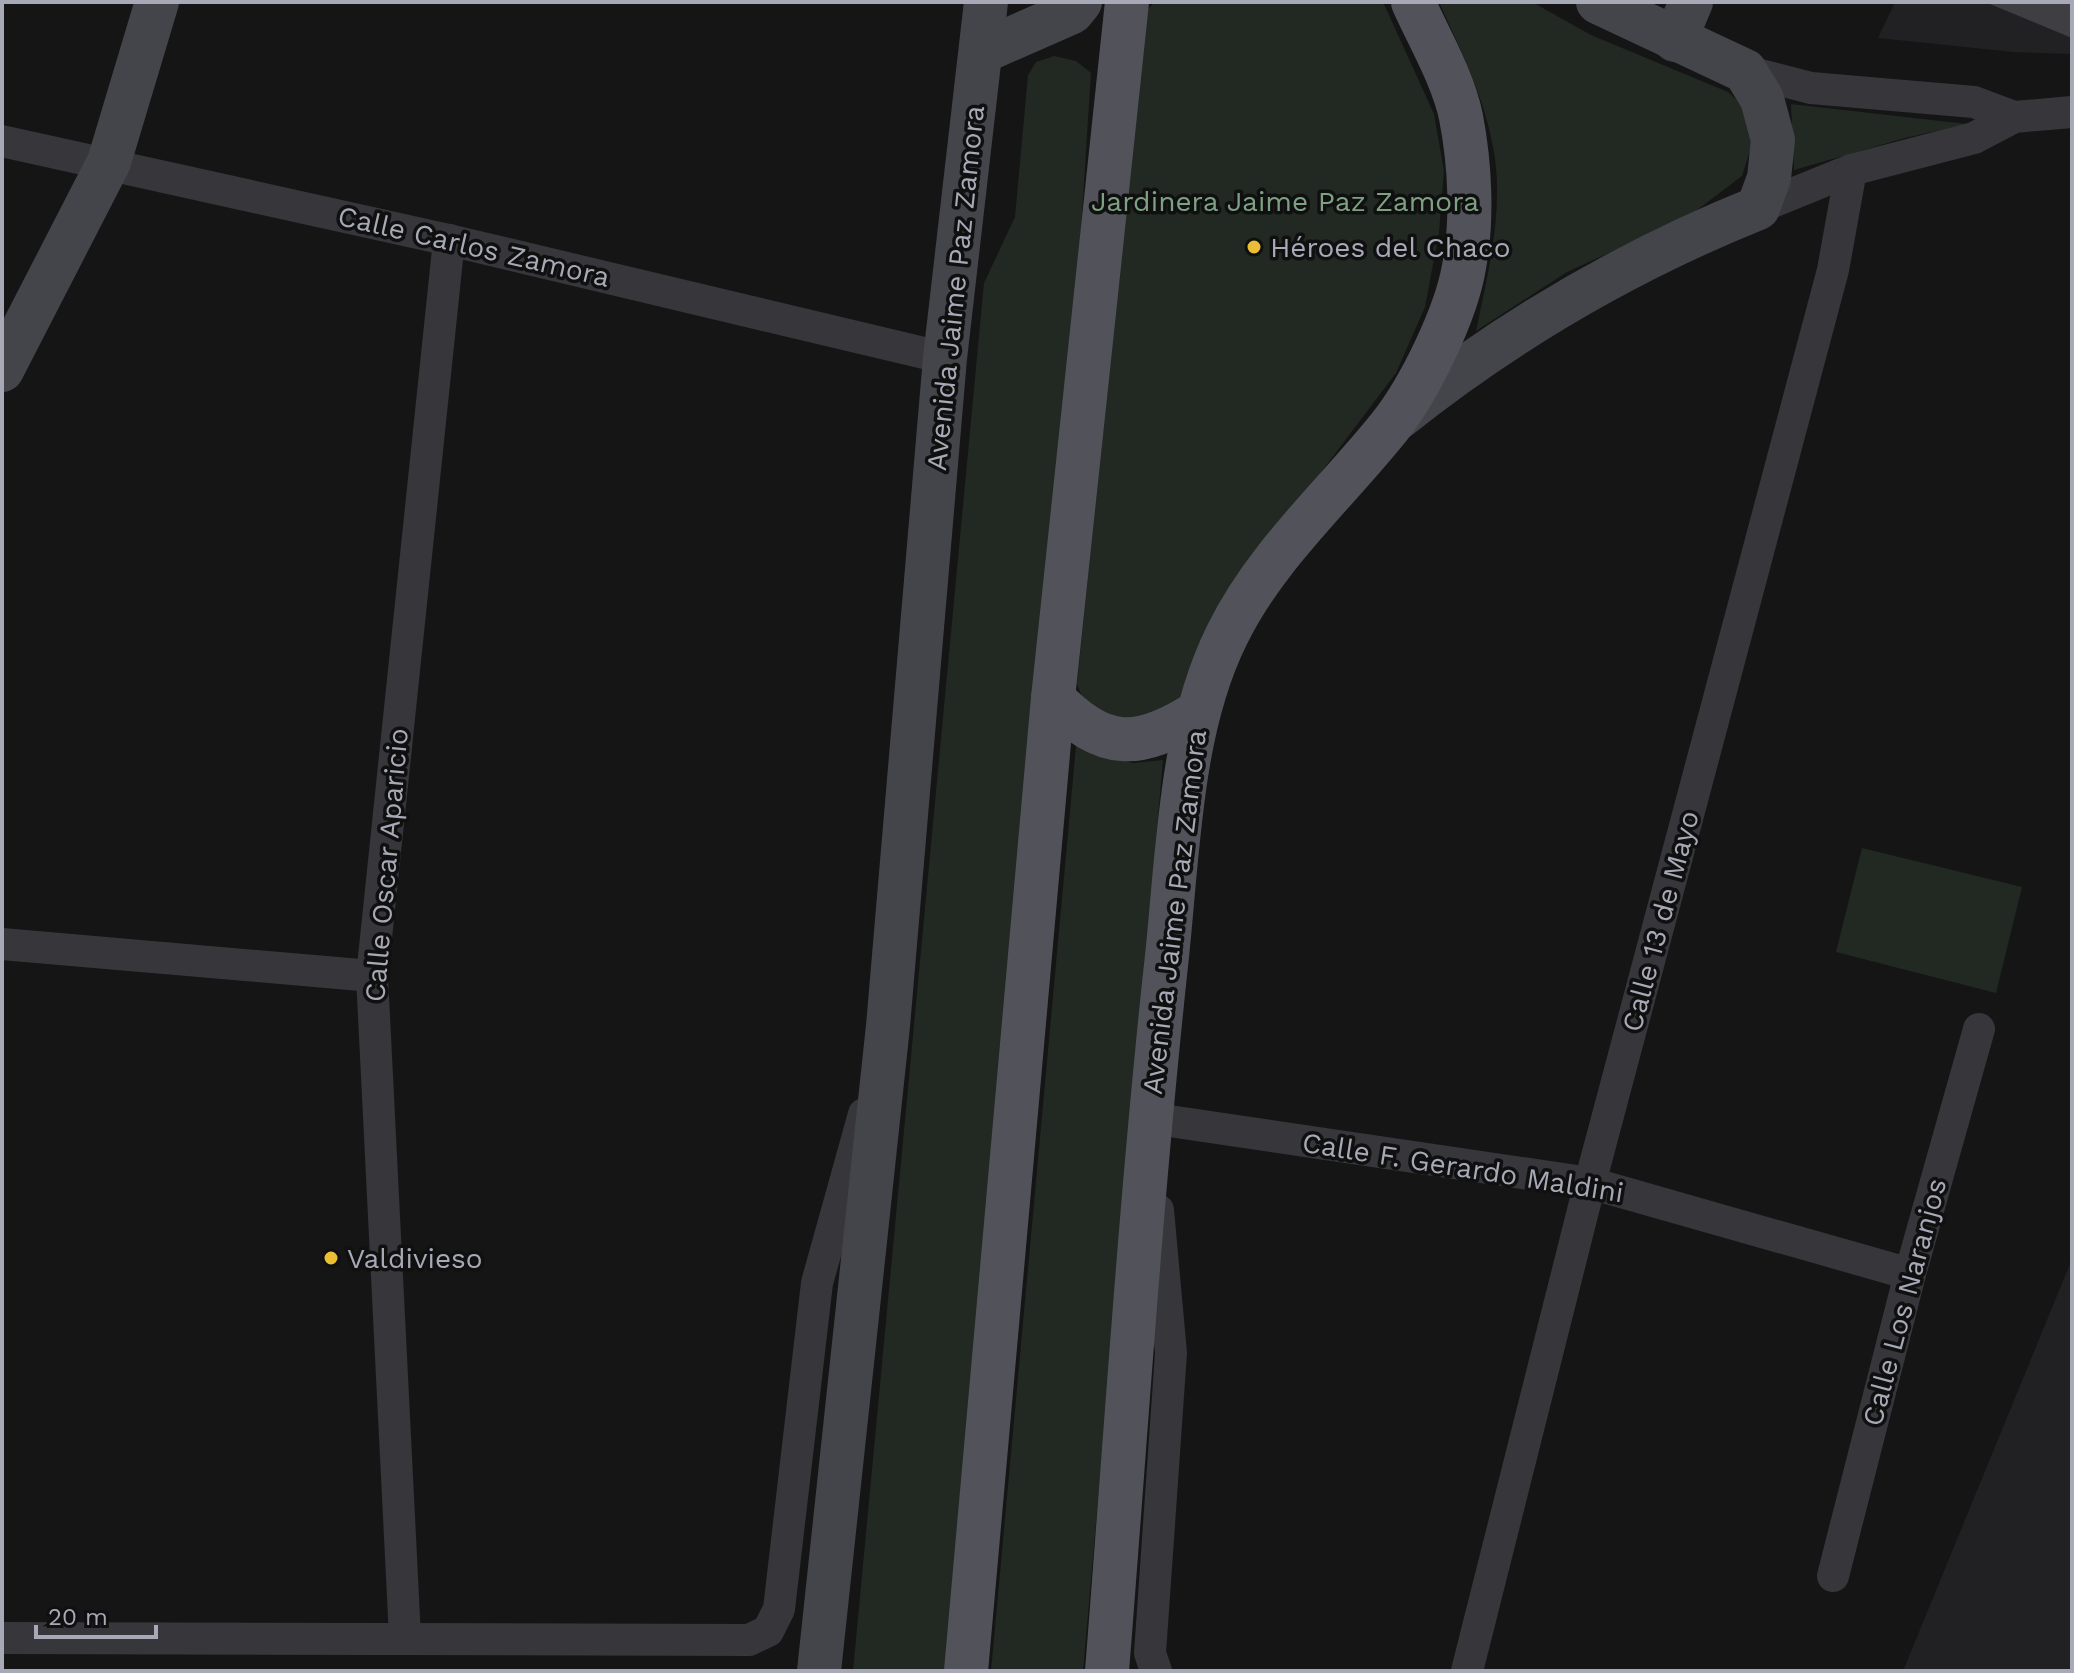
<svg xmlns="http://www.w3.org/2000/svg" width="2074" height="1673" font-family="'Work Sans',sans-serif">
  <style>
    .built { fill: #212123 }
    .green { fill: #212922 }
    .building { fill: #3f3f43 }
    .lines { fill: none; stroke-linecap: round; stroke-linejoin: round }
    .street { stroke: #36363b; stroke-width: 32 }
    .secondary { stroke: #44454b; stroke-width: 44 }
    .primary { stroke: #52535a; stroke-width: 44 }
    .poi-dot { fill: #ecbe36; stroke: #101011; stroke-width: 3 }
    .labels { text-anchor: middle; stroke-width: 7; stroke-linejoin: round; paint-order: stroke }
    .park-label { font-size: 28px; fill: #7ea183; stroke: #101011 }
    .street-label { font-size: 28px; fill: #a7aab6; stroke: #101011 }
    .poi-label { font-size: 28px; fill: #a7aab6; stroke: #101011; text-anchor: start }
  </style>
  <rect width="100%" height="100%" fill="#151516"/>
  <g class="built">
    <polygon points="1895,2 2072,2 2072,54 2013,52 1878,38"/>
    <polygon points="2072,1259 2072,1671 1903,1671"/>
  </g>
  <g class="green">
    <polygon points="1155,2 1383,2 1434,114 1444,171 1439,232 1425,307 1396,373 1245,573 1183,696 1165,710 1119,723 1084,702 1077,684 1147,10"/>
    <path d="M1439 2H1532L1591 35 1728 92 1749 111 1754 138 1742 176 1688 217 1567 272 1476 331C1488 273 1505 207 1493 147 1484 96 1460 49 1439 2Z"/>
    <polygon points="1054,56 1076,61 1091,73 1077,293 946,1671 853,1671 984,283 1015,217 1028,75 1036,62"/>
    <polygon points="1791,104 1967,124 1905,138 1794,170"/>
    <polygon points="1076,746 1133,763 1163,760 1083,1671 991,1671"/>
    <polygon points="1862,848 2022,887 1996,993 1836,952"/>
  </g>
  <polygon class="building" points="1985,2 2072,2 2072,38"/>
  <g class="lines">
    <g class="street">
      <polyline points="1745,71 1811,88 1974,102 2014,117"/>
      <polyline points="2,141 449,240 945,358"/>
      <polyline points="1758,208 1851,170 1974,138 2014,117 2072,112"/>
      <polyline points="2,944 372,976"/>
      <polyline points="1151,1136 1149,1118 1590,1183 1910,1274"/>
      <polyline points="1833,1576 1910,1274 1979,1029"/>
      <polyline points="405,1637 372,976 449,240"/>
      <polyline points="2,1638 749,1640 768,1631 779,1609 817,1283 864,1114"/>
      <polyline points="1156,1671 1150,1653 1171,1353 1158,1210"/>
      <polyline points="1467,1671 1590,1183 1833,270 1851,170"/>
    </g>
    <g class="secondary">
      <polyline points="1675,40 1691,2"/>
      <polyline points="981,52 1072,12 1080,2"/>
      <polyline points="2,370 109,162 157,2"/>
      <path d="M1398 418C1507 331 1629 260 1758 208L1769 178 1773 140 1762 99 1745 71 1598 2"/>
      <polyline points="819,1671 888,1026 945,358 986,2"/>
    </g>
    <g class="primary">
      <path d="M1053 698C1103 751 1139 750 1198 712"/>
      <polyline points="966,1671 1053,698 1127,2"/>
      <path d="M1107 1671C1126 1433 1141 1194 1167 956 1178 853 1180 729 1227 635 1266 555 1335 495 1390 426 1420 388 1456 314 1464 267 1473 219 1470 164 1461 117 1453 78 1429 38 1413 2"/>
    </g>
  </g>
  <g class="poi-dot">
    <circle cx="1254" cy="247" r="8"/>
    <circle cx="331" cy="1258" r="8"/>
  </g>
  <g class="labels">
    <g class="park-label">
      <text x="1285" y="211">Jardinera Jaime Paz Zamora</text>
    </g>
    <g class="street-label">
      <text transform="translate(474 246) rotate(13)" y="10">Calle Carlos Zamora</text>
      <text transform="translate(955 288) rotate(-84)" y="10">Avenida Jaime Paz Zamora</text>
      <text transform="translate(386 865) rotate(-85)" y="10">Calle Oscar Aparicio</text>
      <text transform="translate(1174 912) rotate(-83)" y="10">Avenida Jaime Paz Zamora</text>
      <text transform="translate(1660 921) rotate(-75)" y="10">Calle 13 de Mayo</text>
      <text transform="translate(1463 1167) rotate(9)" y="10">Calle F. Gerardo Maldini</text>
      <text transform="translate(1904 1302) rotate(-75)" y="10">Calle Los Naranjos</text>
    </g>
    <g class="poi-label">
      <text x="1270" y="257">Héroes del Chaco</text>
      <text x="347" y="1268">Valdivieso</text>
    </g>
  </g>
  <rect width="2074" height="1673" fill="none" stroke="#a7aab6" stroke-width="8"/>
  <path d="M36 1625v12h120v-12" fill="none" stroke="#a7aab6" stroke-width="4"/>
  <text x="48" y="1625" font-size="24" fill="#a7aab6" stroke="#101011" stroke-width="6" paint-order="stroke">20 m</text>
</svg>
